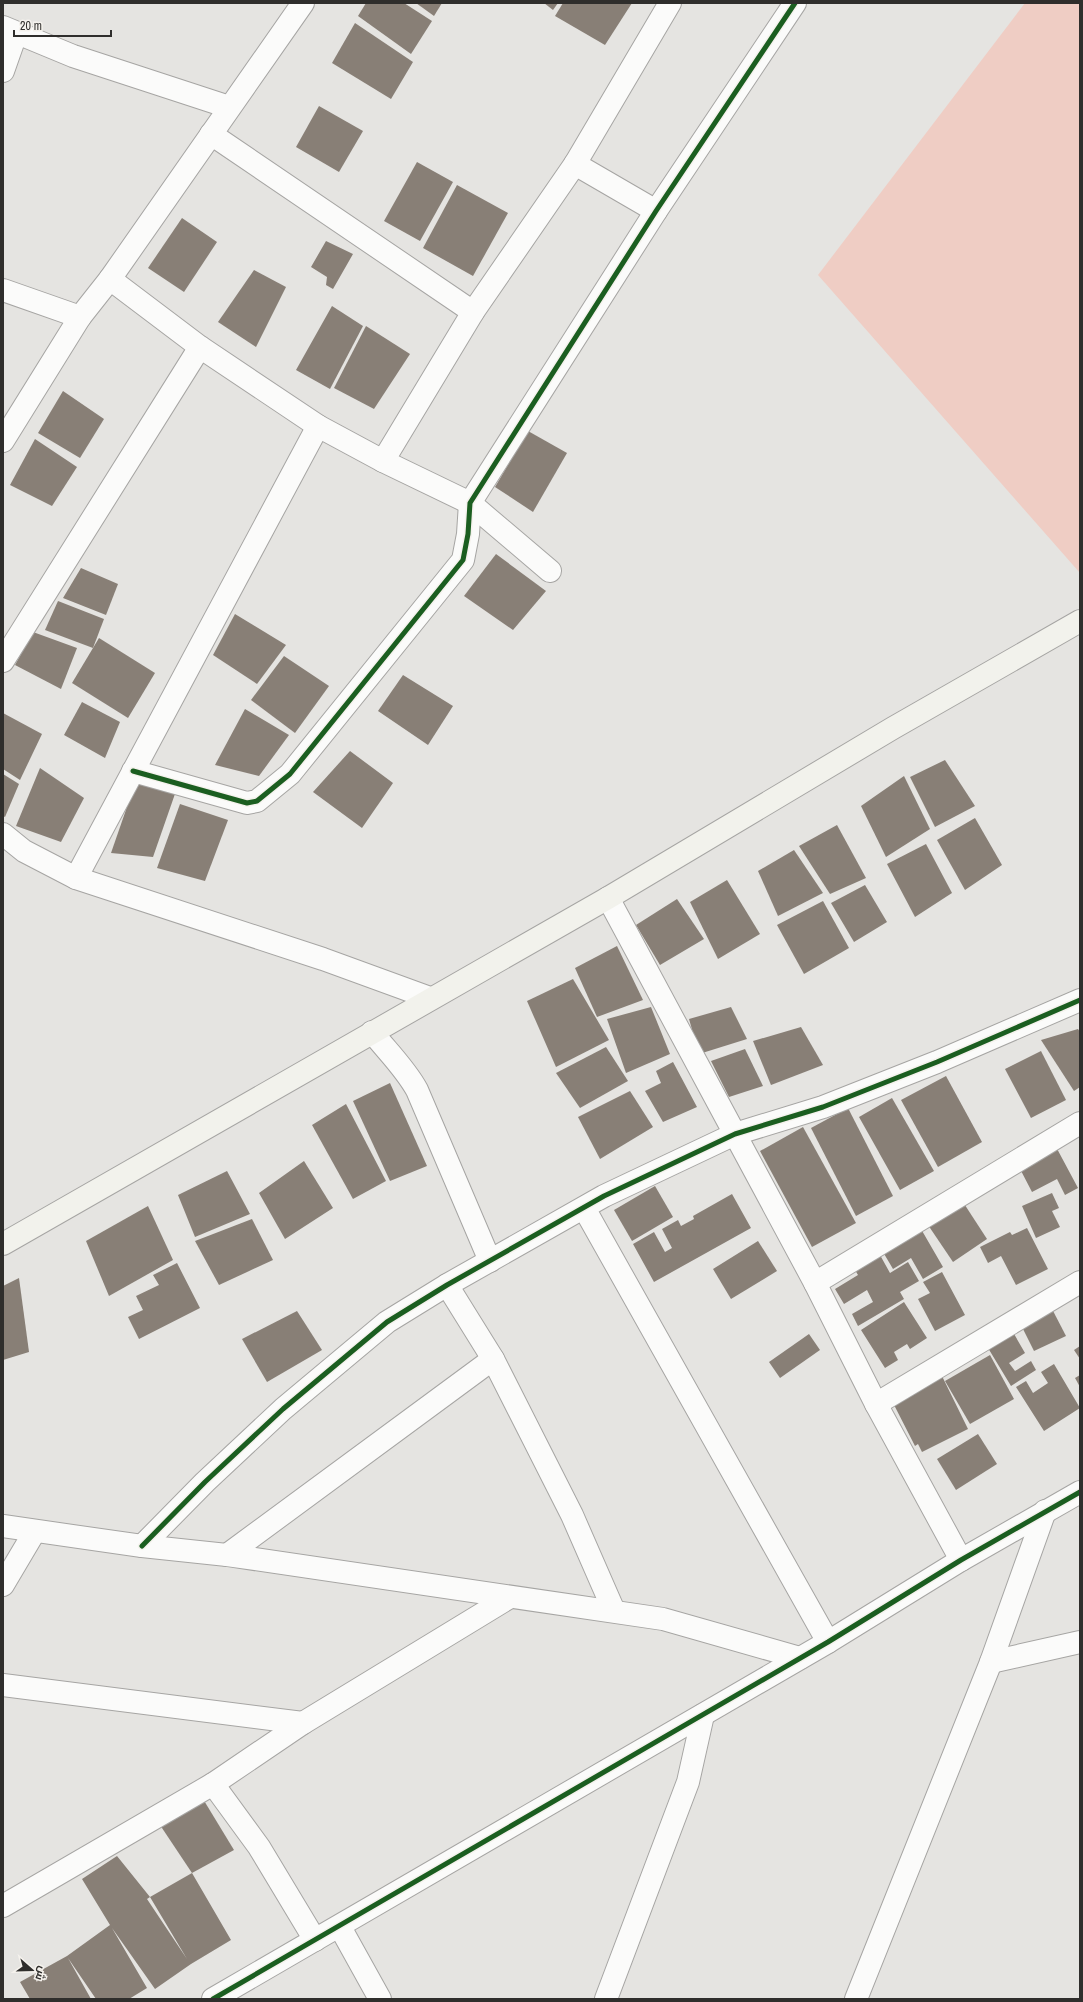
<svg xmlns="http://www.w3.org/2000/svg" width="1083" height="2002" font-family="'Archivo Narrow',Cairo,sans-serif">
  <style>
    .green { fill: #efcdc4 }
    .building { fill: #887f76 }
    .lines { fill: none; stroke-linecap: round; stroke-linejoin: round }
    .street-casing { stroke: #a6a5a3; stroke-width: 24 }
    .secondary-casing { stroke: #a6a5a3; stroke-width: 24 }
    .street { stroke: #fbfbfa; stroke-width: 22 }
    .secondary { stroke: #f2f2ec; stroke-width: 22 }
    .cycleway-casing { stroke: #f5f2ed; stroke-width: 8 }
    .cycleway { stroke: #1b5e20; stroke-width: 5 }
  </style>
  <rect width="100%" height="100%" fill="#e5e4e1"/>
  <polygon class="green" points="1025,3 1080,3 1080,573 818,275"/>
  <g class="building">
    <polygon points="366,3 404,3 432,21 411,54 358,16"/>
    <polygon points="416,3 442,3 434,16"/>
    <polygon points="544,3 558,3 553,10"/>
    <polygon points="563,3 632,3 605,45 555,16"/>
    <polygon points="355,23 413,62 391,99 332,63"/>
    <polygon points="319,106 363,131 339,172 296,147"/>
    <polygon points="417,162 453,182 420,241 384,221"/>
    <polygon points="457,185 508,213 473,276 423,248"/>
    <polygon points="182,218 217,242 184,292 148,268"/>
    <polygon points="326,241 353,254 333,289 326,285 327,277 311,267"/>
    <polygon points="254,270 286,287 256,347 218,322"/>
    <polygon points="332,306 363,326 330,389 296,370"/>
    <polygon points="366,326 410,354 374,409 334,388"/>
    <polygon points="63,391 104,419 80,458 38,433"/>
    <polygon points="528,431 567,453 533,512 495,487"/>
    <polygon points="35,439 77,467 52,506 10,485"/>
    <polygon points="496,554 546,591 513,630 464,596"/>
    <polygon points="81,568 118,584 106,615 63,598"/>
    <polygon points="58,601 104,619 93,648 45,630"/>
    <polygon points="235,614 286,645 257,684 213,655"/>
    <polygon points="33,632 77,648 61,689 15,665"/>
    <polygon points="99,638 155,673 128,718 72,683"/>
    <polygon points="284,656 329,686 295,733 251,700"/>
    <polygon points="403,675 453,706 428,745 378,711"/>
    <polygon points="82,702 120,722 105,758 64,735"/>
    <polygon points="245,709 289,735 259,776 215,765"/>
    <polygon points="3,713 42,734 20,780 3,769"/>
    <polygon points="350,751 393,783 362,828 313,792"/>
    <polygon points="945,760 975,806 935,827 910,777"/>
    <polygon points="40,768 84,798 61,842 16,826"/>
    <polygon points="3,774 19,784 5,817 3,816"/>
    <polygon points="904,776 930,829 886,857 861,806"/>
    <polygon points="136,781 176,791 153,857 111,853"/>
    <polygon points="180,804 228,820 205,881 157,868"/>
    <polygon points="975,818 1002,865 965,890 937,840"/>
    <polygon points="837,825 866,878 830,894 799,846"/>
    <polygon points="926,844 952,893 915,917 887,864"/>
    <polygon points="794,850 823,893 778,916 758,871"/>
    <polygon points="727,880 760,934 718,959 690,902"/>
    <polygon points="865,885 887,922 854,942 831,903"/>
    <polygon points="677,899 704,939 660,965 636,925"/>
    <polygon points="823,901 849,948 804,974 777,925"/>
    <polygon points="617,946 643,1000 597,1017 575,968"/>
    <polygon points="573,979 609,1040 556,1067 527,1001"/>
    <polygon points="651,1007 670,1054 626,1073 607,1019"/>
    <polygon points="731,1007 747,1039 699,1054 689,1019"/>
    <polygon points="801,1027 823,1065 771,1085 753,1041"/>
    <polygon points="1078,1029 1080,1032 1080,1087 1074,1091 1041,1040"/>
    <polygon points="606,1047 628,1081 580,1108 556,1073"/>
    <polygon points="745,1049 763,1086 729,1097 711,1061"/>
    <polygon points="1041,1051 1066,1100 1031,1118 1005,1069"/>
    <polygon points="673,1062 697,1107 663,1122 645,1091 661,1083 656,1071"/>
    <polygon points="946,1076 982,1142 938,1167 901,1100"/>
    <polygon points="390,1083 427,1166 390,1181 353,1101"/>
    <polygon points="630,1091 653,1127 600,1159 578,1117"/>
    <polygon points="892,1098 934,1171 900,1190 859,1117"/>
    <polygon points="346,1104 386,1181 353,1199 312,1125"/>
    <polygon points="848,1108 893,1196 856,1216 811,1128"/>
    <polygon points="803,1127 856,1223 812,1247 760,1151"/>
    <polygon points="1055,1145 1078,1188 1065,1195 1057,1179 1032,1192 1018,1165"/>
    <polygon points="304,1161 333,1208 285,1239 259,1193"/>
    <polygon points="227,1171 250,1214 195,1237 178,1195"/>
    <polygon points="655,1186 673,1217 632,1241 614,1210"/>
    <polygon points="1052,1193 1059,1208 1052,1211 1060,1227 1036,1238 1022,1206"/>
    <polygon points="732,1194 751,1228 654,1282 633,1244 654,1232 665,1252 672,1248 662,1229 678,1220 681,1226 694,1219 693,1216"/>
    <polygon points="961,1199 987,1239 953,1262 926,1222"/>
    <polygon points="148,1206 173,1260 109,1296 86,1241"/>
    <polygon points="252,1219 273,1260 219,1285 195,1241"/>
    <polygon points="1027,1228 1048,1269 1016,1285 1001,1256 988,1263 980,1247 1010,1232 1012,1235"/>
    <polygon points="921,1229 943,1267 923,1279 911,1258 893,1269 883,1252"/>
    <polygon points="758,1241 777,1271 731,1299 713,1269"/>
    <polygon points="880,1255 890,1273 908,1262 919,1281 900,1292 904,1299 858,1326 852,1314 873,1302 867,1290 844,1304 835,1289 858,1275 855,1270"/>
    <polygon points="177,1263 200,1308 139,1339 128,1317 143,1310 136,1296 159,1285 153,1275"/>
    <polygon points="942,1272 965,1315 935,1331 918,1299 930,1293 923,1282"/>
    <polygon points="19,1278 29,1352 3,1360 3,1286"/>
    <polygon points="904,1302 927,1338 910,1349 907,1344 894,1352 898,1360 885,1368 861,1330"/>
    <polygon points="1051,1307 1066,1336 1034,1351 1020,1323"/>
    <polygon points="297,1311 322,1350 267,1382 242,1339"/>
    <polygon points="1010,1327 1025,1353 1009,1363 1015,1371 1031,1361 1036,1370 1011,1386 985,1343"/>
    <polygon points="809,1334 820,1350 780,1378 769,1362"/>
    <polygon points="1080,1346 1080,1359 1074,1350"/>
    <polygon points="990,1355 1014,1399 970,1424 945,1381"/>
    <polygon points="1054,1364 1080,1408 1044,1431 1016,1387 1026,1381 1033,1393 1048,1383 1041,1372"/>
    <polygon points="941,1374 968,1429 922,1452 918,1444 915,1446 891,1399"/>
    <polygon points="1080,1375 1080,1387 1075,1378"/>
    <polygon points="978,1434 997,1464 956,1490 937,1459"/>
    <polygon points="203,1799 234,1850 192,1873 160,1825"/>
    <polygon points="117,1856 150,1897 147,1899 187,1959 150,1897 192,1873 231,1940 191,1964 155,1989 112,1928 147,1988 129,1999 96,1999 68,1958 91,1999 30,1999 20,1982 67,1956 110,1925 82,1879"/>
  </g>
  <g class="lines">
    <defs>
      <g id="street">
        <polyline points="3,27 73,56 229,107"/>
        <polyline points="3,71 16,34"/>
        <polyline points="211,134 473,312"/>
        <polyline points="575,164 656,211"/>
        <polyline points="110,279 200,347 318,426 383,461 470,503 550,571"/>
        <polyline points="3,290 80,317"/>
        <polyline points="3,441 80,317 110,279 303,3"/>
        <polyline points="383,461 473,312 575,164 670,3"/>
        <polyline points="3,661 200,347"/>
        <polyline points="133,771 247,803 257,801 290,774 463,560 468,534 470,503 656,211 795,3"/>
        <polyline points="3,834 24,851 76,878 323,959 430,998"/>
        <polyline points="76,878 318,426"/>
        <polyline points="608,898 815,1283 876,1404 961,1560"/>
        <path d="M372 1032C387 1051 405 1068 417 1090L490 1261"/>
        <polyline points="584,1208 828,1642"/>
        <polyline points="815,1283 1080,1123"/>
        <polyline points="447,1285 493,1359 572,1515 614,1611"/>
        <polyline points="876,1404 1080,1282"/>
        <polyline points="3,1526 142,1546 227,1555 663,1619 800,1658"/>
        <polyline points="142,1546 205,1482 283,1409 387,1322 447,1285 604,1196 735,1134 823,1107 937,1062 1080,1000"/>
        <polyline points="227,1555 493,1359"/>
        <polyline points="3,1585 35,1531"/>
        <polyline points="991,1662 1080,1642"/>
        <polyline points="3,1685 303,1723"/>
        <polyline points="213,1784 259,1847 315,1940"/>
        <polyline points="3,1906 213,1784 303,1723 510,1597"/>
        <polyline points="340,1927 380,1999"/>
        <polyline points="213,1999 828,1642 961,1560 1080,1492"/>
        <polyline points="606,1999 688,1782 703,1715"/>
        <polyline points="856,1999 991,1662 1045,1511"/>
      </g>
      <polyline id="secondary" points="3,1244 608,898 893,728 1080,621"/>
    </defs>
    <use href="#street" class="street-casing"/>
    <use href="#secondary" class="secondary-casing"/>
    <use href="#street" class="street"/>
    <use href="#secondary" class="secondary"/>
    <defs>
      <g id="cycleway">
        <polyline points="133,771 247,803 257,801 290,774 463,560 468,534 470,503 656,211 795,3"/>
        <polyline points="142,1546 205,1482 283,1409 387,1322 447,1285 604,1196 735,1134 823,1107 937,1062 1080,1000"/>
        <polyline points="213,1999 828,1642 961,1560 1080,1492"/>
      </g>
    </defs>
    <use href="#cycleway" class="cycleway-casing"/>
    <use href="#cycleway" class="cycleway"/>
  </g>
  <rect width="1083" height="2002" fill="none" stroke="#2f2e2c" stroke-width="8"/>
  <g transform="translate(32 1970) rotate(110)" stroke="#f5f2ed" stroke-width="3" paint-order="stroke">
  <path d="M0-3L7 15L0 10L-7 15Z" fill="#2f2e2c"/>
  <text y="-6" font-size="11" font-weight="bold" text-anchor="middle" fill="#2f2e2c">ش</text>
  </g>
  <path d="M14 30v6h97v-6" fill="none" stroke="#2f2e2c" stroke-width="2"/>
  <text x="20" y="30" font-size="12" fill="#2f2e2c" stroke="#f5f2ed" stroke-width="3" paint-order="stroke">20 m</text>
</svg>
